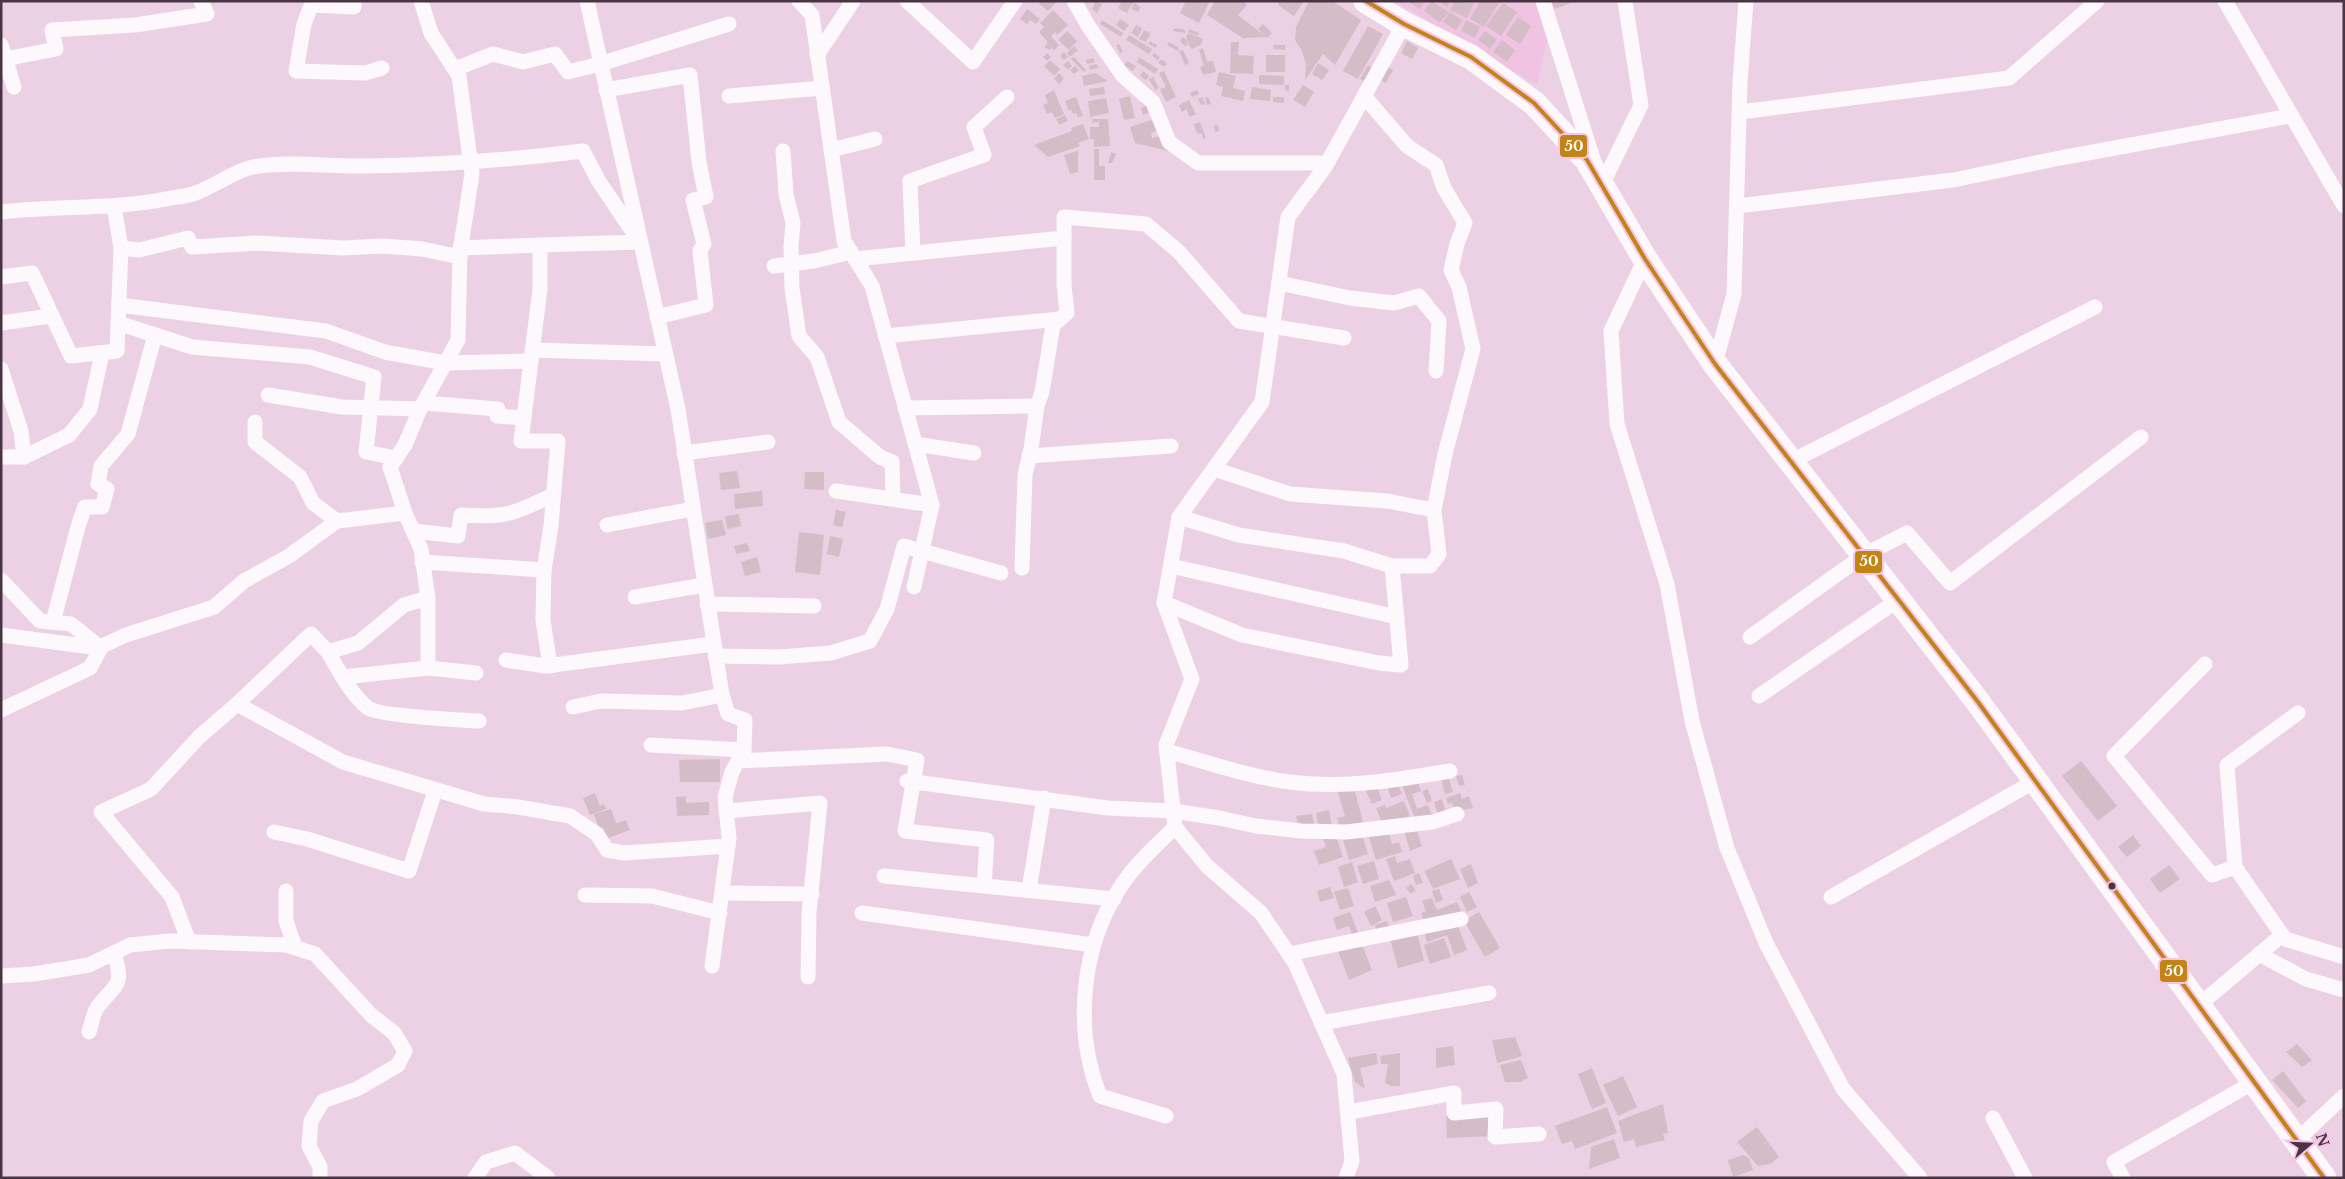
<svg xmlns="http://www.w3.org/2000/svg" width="2345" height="1179" font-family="'Libre Baskerville',serif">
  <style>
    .built { fill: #f0c3e2 }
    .building { fill: #d5bdc8 }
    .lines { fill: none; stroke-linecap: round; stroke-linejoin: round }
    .minor { stroke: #fcf8fb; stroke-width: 15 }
    .primary { stroke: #fcf8fb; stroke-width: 25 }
    .bus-1-casing { stroke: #f8c4e7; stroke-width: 8 }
    .bus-1 { stroke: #c28414; stroke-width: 4 }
    .bus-dot { fill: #483442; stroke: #f8c4e7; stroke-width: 2 }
    .line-badge { stroke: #f8c4e7; stroke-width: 2 }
    .badge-label { font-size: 14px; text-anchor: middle; font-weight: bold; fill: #fff }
  </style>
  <rect width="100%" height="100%" fill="#ecd0e3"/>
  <polygon class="built" points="1395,1 1556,1 1537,85"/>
  <g class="building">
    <polygon points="1041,1 1057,1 1048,11 1039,4"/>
    <polygon points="1096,1 1102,4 1097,13 1092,9"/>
    <polygon points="1122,1 1134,1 1127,13 1118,8"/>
    <polygon points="1186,1 1210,1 1199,23 1180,13"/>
    <polygon points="1215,1 1242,1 1247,5 1238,15 1266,37 1243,38 1207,15"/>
    <polygon points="1280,1 1304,1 1294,16 1278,5"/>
    <polygon points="1309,1 1332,1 1361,20 1335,65 1323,54 1305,80 1306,64 1301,49 1295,40 1296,27"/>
    <polygon points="1407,1 1425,1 1420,9"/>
    <polygon points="1431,1 1449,12 1440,23 1424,11"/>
    <polygon points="1438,1 1450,1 1447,7"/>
    <polygon points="1455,1 1474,3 1467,18 1450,10"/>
    <polygon points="1480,1 1500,1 1484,27 1470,19"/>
    <polygon points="1551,1 1570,1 1570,3 1555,9"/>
    <polygon points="1134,3 1141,7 1138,12 1131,9"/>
    <polygon points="1503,3 1517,12 1501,36 1486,26"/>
    <polygon points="1027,9 1040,19 1036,24 1030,20 1027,24 1020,19"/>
    <polygon points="1053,10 1068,25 1057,35 1055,32 1051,36 1059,45 1054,50 1052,48 1050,50 1044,47 1047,44 1047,41 1039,32 1044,27 1040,23"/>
    <polygon points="1450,12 1462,20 1456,30 1443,22"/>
    <polygon points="1518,17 1531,26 1520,44 1506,35"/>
    <polygon points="1120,19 1129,25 1124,31 1116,25"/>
    <polygon points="1102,20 1123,33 1121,37 1100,24"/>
    <polygon points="1466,20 1480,27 1475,38 1461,31"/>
    <polygon points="1263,24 1272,33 1267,38 1258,29"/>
    <polygon points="1136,25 1142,28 1138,37 1131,33"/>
    <polygon points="1368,26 1383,34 1358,79 1343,71"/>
    <polygon points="1174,28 1185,30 1185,33 1173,31"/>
    <polygon points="1189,29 1199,33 1198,36 1188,32"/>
    <polygon points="1144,30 1151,33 1146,42 1139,39"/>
    <polygon points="1067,31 1077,41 1069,50 1058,40"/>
    <polygon points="1485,31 1497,39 1490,49 1478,40"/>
    <polygon points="1188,33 1203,39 1201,45 1191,49 1186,37"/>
    <polygon points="1129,35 1152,49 1149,54 1126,40"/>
    <polygon points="1182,37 1186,39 1188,45 1185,46 1180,41"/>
    <polygon points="1502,40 1515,50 1507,62 1493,52"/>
    <polygon points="1150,41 1157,45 1156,48 1148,44"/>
    <polygon points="1407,41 1418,48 1412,59 1401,53"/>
    <polygon points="1169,42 1179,48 1178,51 1167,45"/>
    <polygon points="1231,42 1239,42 1238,55 1254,56 1253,74 1230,73"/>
    <polygon points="1119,44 1123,52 1120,53 1116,45"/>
    <polygon points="1274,45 1285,45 1285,50 1273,49"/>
    <polygon points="1074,46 1078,50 1070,57 1067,53"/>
    <polygon points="1203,48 1207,62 1213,61 1216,72 1203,75 1200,67 1204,66 1199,50"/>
    <polygon points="1183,50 1189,63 1185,65 1179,51"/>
    <polygon points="1064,52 1068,57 1064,60 1060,56"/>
    <polygon points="1047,53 1051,57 1047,61 1043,57"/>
    <polygon points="1154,53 1160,57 1158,60 1152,56"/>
    <rect x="1266" y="55" width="19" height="17"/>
    <polygon points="1074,57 1086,70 1084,72 1071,59"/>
    <polygon points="1139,57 1158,69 1155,74 1137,62"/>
    <polygon points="1093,58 1095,62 1087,64 1086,60"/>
    <polygon points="1161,59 1167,63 1164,67 1158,63"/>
    <polygon points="1050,60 1060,69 1054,76 1044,66"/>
    <polygon points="1068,61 1072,66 1068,70 1063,65"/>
    <polygon points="1127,61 1136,66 1133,71 1124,65"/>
    <polygon points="1377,62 1393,70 1386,83 1370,74"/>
    <polygon points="1318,63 1329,70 1322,80 1312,74"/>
    <polygon points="1097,64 1098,68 1090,70 1089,66"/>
    <polygon points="1368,65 1372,68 1364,81 1360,79"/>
    <polygon points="1075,66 1079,70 1074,74 1070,70"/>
    <polygon points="1143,71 1149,76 1146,80 1140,76"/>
    <polygon points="1164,71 1176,97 1166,102 1160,89 1166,87 1159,73"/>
    <polygon points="1219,72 1236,76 1233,88 1245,91 1243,101 1221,96 1223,87 1216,85"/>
    <polygon points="1059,73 1064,79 1059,84 1054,79"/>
    <polygon points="1095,73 1108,81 1084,86 1082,76"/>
    <polygon points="1259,75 1284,76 1284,85 1259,84"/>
    <polygon points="1153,77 1159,88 1155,90 1149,79"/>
    <polygon points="1285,85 1289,85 1289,91 1285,90"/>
    <polygon points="1303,85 1314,92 1305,107 1293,100"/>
    <polygon points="1104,87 1105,94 1090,96 1089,89"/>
    <polygon points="1252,87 1271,90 1270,101 1250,99"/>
    <polygon points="1054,90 1064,114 1055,118 1052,112 1047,114 1043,105 1048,103 1045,95"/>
    <polygon points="1197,90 1199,94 1192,97 1190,93"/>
    <polygon points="1130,96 1135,118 1124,120 1119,99"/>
    <polygon points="1076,97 1083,116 1078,117 1076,113 1073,114 1071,109 1069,111 1065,101"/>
    <polygon points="1202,97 1205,104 1201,105 1198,99"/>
    <polygon points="1208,97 1211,104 1207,105 1205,98"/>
    <polygon points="1273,97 1284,97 1284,103 1273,102"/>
    <polygon points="1106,98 1109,113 1090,117 1088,101"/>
    <polygon points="1189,100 1196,114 1190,117 1186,109 1182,112 1179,105"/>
    <polygon points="1146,106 1148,113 1143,115 1141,108"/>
    <polygon points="1065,115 1068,121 1059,125 1056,119"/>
    <polygon points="1158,118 1161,129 1151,133 1152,138 1164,135 1169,151 1135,143 1130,127"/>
    <polygon points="1092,119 1108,119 1110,146 1094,147 1094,139 1090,139 1090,127 1099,127 1099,122 1092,123"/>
    <polygon points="1200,122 1206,138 1204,140 1201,133 1197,134 1194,124"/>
    <polygon points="1083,124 1089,139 1078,143 1080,146 1048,157 1034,145 1072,131 1071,128"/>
    <polygon points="1214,125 1218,125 1219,131 1215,132"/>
    <polygon points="1094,149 1099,149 1099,166 1105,166 1105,180 1094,180"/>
    <polygon points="1078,151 1078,172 1070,174 1064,155"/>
    <polygon points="1111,152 1116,154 1112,163 1108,163"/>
    <polygon points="737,471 740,488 721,490 719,473"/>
    <polygon points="805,472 824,472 824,490 804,489"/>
    <polygon points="762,491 763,506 735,509 734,494"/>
    <polygon points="836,510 846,512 842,527 833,525"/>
    <polygon points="739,514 741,526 727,529 725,516"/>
    <polygon points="722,520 726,535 708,539 705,523"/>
    <polygon points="799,532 824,535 820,575 795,572"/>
    <polygon points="830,536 843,539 839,557 827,554"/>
    <polygon points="747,543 750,551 736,554 734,546"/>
    <polygon points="757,557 761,572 745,576 741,562"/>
    <polygon points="720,759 720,782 680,782 679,760"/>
    <polygon points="2081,761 2117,806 2098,821 2062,776"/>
    <polygon points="1462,775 1465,785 1459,786 1456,776"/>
    <polygon points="1448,776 1453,792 1445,794 1441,778"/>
    <polygon points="1417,779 1421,791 1412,794 1417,809 1428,805 1432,816 1416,822 1402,785"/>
    <polygon points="1397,782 1402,794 1391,798 1387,786"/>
    <polygon points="1376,785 1382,800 1372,804 1365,789"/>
    <polygon points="1354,788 1363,822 1340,829 1337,818 1345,816 1338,792"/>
    <polygon points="1428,789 1432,801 1427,803 1422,791"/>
    <polygon points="595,793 600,806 604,804 606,809 590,815 583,798"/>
    <polygon points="1460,793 1462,799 1469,796 1473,808 1455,812 1452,803 1459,800 1448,804 1446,798"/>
    <polygon points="686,796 686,803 709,802 709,815 677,816 676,797"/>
    <polygon points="1442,799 1446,812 1438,815 1434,802"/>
    <polygon points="1404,801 1410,816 1383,825 1376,808 1385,805 1386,808"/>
    <polygon points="611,809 616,823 626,820 630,830 603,840 594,814"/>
    <polygon points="1329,810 1332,828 1319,830 1316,813"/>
    <polygon points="1312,814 1315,827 1299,828 1296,816"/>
    <polygon points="1415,826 1422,846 1410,851 1404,830"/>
    <polygon points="1387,828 1392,844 1399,842 1402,852 1376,860 1368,834"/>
    <polygon points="1362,834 1368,854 1349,860 1343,840"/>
    <polygon points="2133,835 2141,846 2127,857 2118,847"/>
    <polygon points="1322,836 1336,836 1343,857 1319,865 1314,851 1326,847"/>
    <polygon points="1395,856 1397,863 1410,859 1415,873 1394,881 1386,859"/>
    <polygon points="1451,859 1460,879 1433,889 1424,871"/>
    <polygon points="1374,861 1379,879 1363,884 1357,866"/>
    <polygon points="1352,862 1358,882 1344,887 1338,867"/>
    <polygon points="1471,864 1478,883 1468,888 1460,869"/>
    <polygon points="2169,865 2180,879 2160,893 2150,879"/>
    <polygon points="1419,873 1423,883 1416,885 1413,876"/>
    <polygon points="1389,880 1396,895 1375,902 1370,886"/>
    <polygon points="1411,884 1416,890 1411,894 1406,888"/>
    <polygon points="1330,887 1334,898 1320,902 1317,891"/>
    <polygon points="1348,888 1354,906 1340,910 1334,892"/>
    <polygon points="1439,889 1443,900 1436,903 1432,891"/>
    <polygon points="1469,892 1477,907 1467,912 1460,897"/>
    <polygon points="1406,897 1413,916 1393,922 1387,903"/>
    <polygon points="1432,898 1437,910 1457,902 1462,913 1426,927 1421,913 1426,911 1422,901"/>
    <polygon points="1375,906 1382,920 1371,926 1364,912"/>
    <polygon points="1350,912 1358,933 1352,934 1349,926 1337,930 1333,918"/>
    <polygon points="1479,912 1500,948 1485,957 1464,921"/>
    <polygon points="1456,920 1467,950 1454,955 1447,935 1427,942 1424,932"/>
    <polygon points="1387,921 1390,929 1377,933 1375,925"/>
    <polygon points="1417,932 1424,961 1398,968 1390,939"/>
    <polygon points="1444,938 1451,957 1430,964 1424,945"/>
    <polygon points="1361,942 1372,970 1349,980 1338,951"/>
    <polygon points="1515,1037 1522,1056 1497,1063 1492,1040"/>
    <polygon points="2297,1044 2312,1060 2302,1067 2286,1052"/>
    <polygon points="1453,1046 1455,1065 1436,1068 1436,1048"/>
    <polygon points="1376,1053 1378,1064 1360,1068 1365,1089 1355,1082 1348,1058"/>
    <polygon points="1400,1053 1400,1086 1391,1086 1385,1083 1388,1064 1381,1064 1380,1056"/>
    <polygon points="1521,1060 1528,1078 1520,1082 1505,1082 1500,1065"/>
    <polygon points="1592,1068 1606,1103 1592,1109 1578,1074"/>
    <polygon points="2283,1071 2306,1101 2298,1108 2272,1080"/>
    <polygon points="1623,1076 1637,1107 1618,1116 1603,1085"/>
    <polygon points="1663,1104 1668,1133 1663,1134 1665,1140 1636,1147 1634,1139 1624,1142 1618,1121"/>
    <polygon points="1607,1107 1617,1133 1575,1149 1572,1141 1562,1144 1555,1126"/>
    <polygon points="1491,1114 1492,1136 1447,1138 1446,1116"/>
    <polygon points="1757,1127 1779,1157 1770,1164 1758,1166 1737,1142"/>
    <polygon points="1614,1139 1620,1158 1589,1169 1591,1147"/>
    <polygon points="1743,1155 1749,1158 1753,1170 1733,1177 1728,1160"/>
  </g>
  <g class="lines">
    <g class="minor">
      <polyline points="313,1 304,24 296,71 365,73 382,68"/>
      <polyline points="421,1 431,33 459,76 472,174 460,252 458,340 420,409 405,445 390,467 405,513 421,549 428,598 428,668"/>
      <polyline points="587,1 678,409 722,695 728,714 745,720 744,750 732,772 725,797 729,838 712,966"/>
      <polyline points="799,1 812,15 844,241 872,286 932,505 914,587"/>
      <polyline points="907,1 973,62 1015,1"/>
      <polyline points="1074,1 1089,27 1123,76 1153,102 1169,142 1198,163 1327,163"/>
      <polyline points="1543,1 1594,162"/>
      <polyline points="2225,1 2344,206"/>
      <polyline points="313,5 354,7 354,1"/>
      <polyline points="1,45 14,87"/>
      <polyline points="817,55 853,1"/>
      <polyline points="5,59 56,49 52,30 135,25 207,14 201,1"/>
      <polyline points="455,69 493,54 523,62 555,54 568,72 600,64 729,24"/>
      <polyline points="606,90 690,75 699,162 706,197 693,200 704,244 700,251 706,305 657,317"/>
      <polyline points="729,96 822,88"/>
      <polyline points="1740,112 2009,78 2097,1"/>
      <polyline points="831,150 875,139"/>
      <polyline points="783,151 786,194 793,223 791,246 792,288 799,336 817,357 839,422 880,457 892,462 893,499"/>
      <polyline points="1602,185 1641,105 1625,1"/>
      <polyline points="1738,206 1953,180 2060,158 2290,116"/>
      <path d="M1 212C58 205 115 210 171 198 178 197 186 196 193 194 215 187 235 169 259 166 294 161 329 167 365 166 438 165 511 160 583 151L598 180 635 235"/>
      <polyline points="121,248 139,250 188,238 192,247 258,243 343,248 383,246 422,249 460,257"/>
      <polyline points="460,248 540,245"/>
      <polyline points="913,253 910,181 984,155 974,127 1007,97"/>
      <polyline points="855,259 1064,238"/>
      <polyline points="1645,259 1611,331 1617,424 1667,584 1692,721 1727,848 1766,943 1843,1089 1920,1178"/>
      <polyline points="774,266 814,261 851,252"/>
      <polyline points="1,277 32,273 71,356 117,351 121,248 114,206"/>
      <polyline points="1279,283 1350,298 1394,303 1419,296 1439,321 1436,371"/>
      <polyline points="119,305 326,331 385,352 445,363 531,361"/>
      <polyline points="1,323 51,316"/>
      <polyline points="118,323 192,347 310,357 374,377 366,452 396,458"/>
      <polyline points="885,336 1060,319"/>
      <polyline points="532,350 665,354"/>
      <polyline points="1715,364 1734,294 1740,82 1746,1"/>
      <polyline points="1,369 21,431 24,457"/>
      <polyline points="268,395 342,407 420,409"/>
      <polyline points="424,403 498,409 497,416 524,418"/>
      <polyline points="905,408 1037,406"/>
      <polyline points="255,422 255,442 300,477 313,503 337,521 405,513"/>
      <polyline points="915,444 974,453"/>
      <polyline points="684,453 768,442"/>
      <polyline points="1029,456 1171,446"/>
      <polyline points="1,457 24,457 69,435 90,409 102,353"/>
      <polyline points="1790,462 2095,307"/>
      <polyline points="1214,469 1290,494 1387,501 1434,510"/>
      <polyline points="836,491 932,505"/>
      <polyline points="1179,517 1239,535 1344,551 1392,566"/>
      <polyline points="607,525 693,509"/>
      <path d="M413 531 458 536 461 515C505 518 514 514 553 495"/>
      <polyline points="422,562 544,570"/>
      <polyline points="1171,566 1397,617"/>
      <polyline points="1022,568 1025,475 1031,449 1037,406 1042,392 1053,325 1067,313 1064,285 1064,217 1146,224 1179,252 1239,321 1344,338"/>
      <polyline points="1,580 40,621 71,624 101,648"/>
      <polyline points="635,597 704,585"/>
      <polyline points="428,598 404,605 358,643 328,652 311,634 237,704 343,762 484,804 518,807 570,816 597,834 607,850 624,853 728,846"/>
      <polyline points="1164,603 1242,635 1379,663 1401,665 1392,566 1430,566 1439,554 1434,510 1445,454 1473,349 1459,287 1451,270 1457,244 1465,223 1444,188 1436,165 1407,146 1364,96"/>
      <polyline points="707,604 814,606"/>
      <polyline points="53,622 79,523 85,507 102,507 107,489 98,484 101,466 128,434 155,335"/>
      <polyline points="1,635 99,648"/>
      <polyline points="1750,637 1864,555 1907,533 1950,583 2141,437"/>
      <path d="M328 652C339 671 350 693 368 708 379 716 460 720 479 721"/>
      <polyline points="715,656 779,657 831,653 870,641 887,609 904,546 1001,573"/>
      <polyline points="506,660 546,666 713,644"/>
      <polyline points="2205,664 2114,756 2212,875 2235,867"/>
      <polyline points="550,666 543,620 544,570 551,526 558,441 521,441 540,289 540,245 640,242"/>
      <polyline points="343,677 428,668 476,673"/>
      <polyline points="1759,696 1898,600"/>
      <polyline points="573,707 601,701 682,703 722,695"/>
      <polyline points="1,710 90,668 102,646 126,635 214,607 244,581 289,556 337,521"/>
      <polyline points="2298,713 2227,765 2235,867 2285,939 2341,956"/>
      <polyline points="651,745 744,750"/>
      <path d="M1167 751C1206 762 1250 777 1290 782 1344 789 1397 780 1450 771"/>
      <polyline points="738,761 887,754 917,760 905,831 987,840 984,886"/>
      <polyline points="907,781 1108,808 1173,811 1219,818 1256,826 1301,831 1346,832 1433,822 1457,814"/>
      <polyline points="726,811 820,803 809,913 808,977"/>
      <polyline points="274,832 307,839 409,871 435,791"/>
      <polyline points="884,876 1114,899"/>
      <polyline points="1029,890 1044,798"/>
      <polyline points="286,891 286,921 295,947"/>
      <polyline points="723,893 812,894"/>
      <polyline points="585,895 652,896 720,913"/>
      <polyline points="1831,897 2035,781"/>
      <polyline points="862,913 1093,945"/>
      <polyline points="189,942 172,897 101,812 151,789 199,737 237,704"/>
      <polyline points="1289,954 1461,919"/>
      <polyline points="2259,954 2306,979 2344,990"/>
      <polyline points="1,976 34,974 89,965 130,945 170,941 286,945 315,954 371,1015 394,1033 405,1051 398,1065 357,1089 323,1101 311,1121 309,1146 320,1167 320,1178"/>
      <polyline points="2198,1006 2282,935"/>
      <polyline points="1321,1023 1489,993"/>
      <path d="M89 1032C92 1024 93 1011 99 1005 118 982 124 985 114 953"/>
      <polyline points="1349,1112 1454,1093 1454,1113 1496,1109 1495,1137 1539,1134"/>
      <path d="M1166 1116 1100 1096C1073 1028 1081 944 1123 883 1137 862 1157 845 1175 827"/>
      <polyline points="1993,1118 2025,1178"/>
      <polyline points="2297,1140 2344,1096"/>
      <polyline points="475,1178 486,1162 515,1153 548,1178"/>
      <polyline points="1346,1178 1352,1161 1344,1074 1295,963 1261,913 1207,866 1175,827 1166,745 1192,679 1164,603 1179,517 1262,402 1288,217 1325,167 1404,24"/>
      <polyline points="2123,1178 2114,1162 2254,1082"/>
    </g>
    <polyline class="primary" points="1366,1 1404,24 1471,57 1534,103 1587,160 1645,259 1715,364 1978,702 2324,1178"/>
    <defs>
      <polyline id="bus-1" points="1366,1 1404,24 1471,57 1534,103 1587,160 1645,259 1715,364 1978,702 2324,1178"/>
    </defs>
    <use href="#bus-1" class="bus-1-casing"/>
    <use href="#bus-1" class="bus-1"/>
  </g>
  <circle class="bus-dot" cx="2112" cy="886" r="4.5"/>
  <g class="line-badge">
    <rect x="1559" y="134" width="29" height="24" rx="5" fill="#c28414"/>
    <rect x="1854" y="550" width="29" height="24" rx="5" fill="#c28414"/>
    <rect x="2159" y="959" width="29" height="24" rx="5" fill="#c28414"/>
  </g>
  <g class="badge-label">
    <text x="1574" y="151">50</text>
    <text x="1869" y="566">50</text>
    <text x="2174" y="976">50</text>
  </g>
  <rect width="2345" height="1179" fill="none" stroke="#483442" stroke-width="5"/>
  <g transform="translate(2310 1144) rotate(71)" stroke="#f8c4e7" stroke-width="4" paint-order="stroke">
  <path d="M0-4L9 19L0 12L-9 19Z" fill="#483442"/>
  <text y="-8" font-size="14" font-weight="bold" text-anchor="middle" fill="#483442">N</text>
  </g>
</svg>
